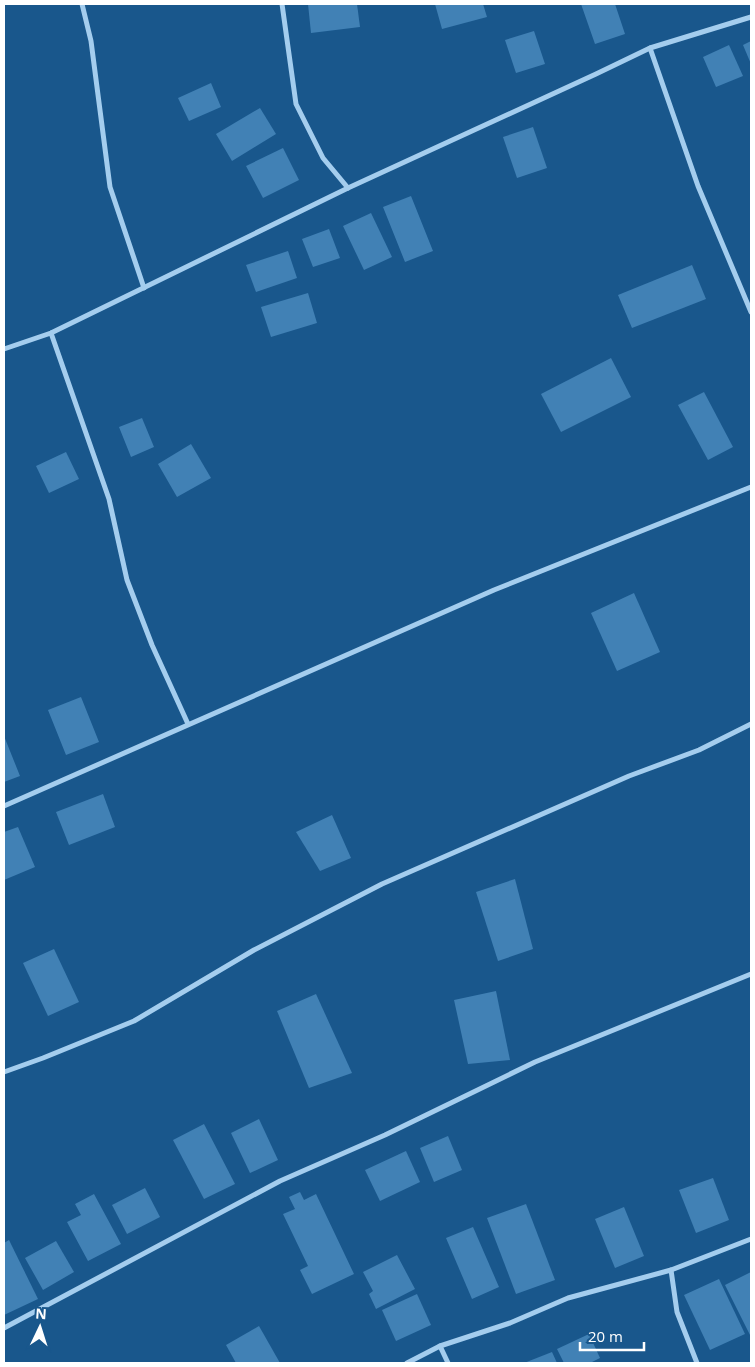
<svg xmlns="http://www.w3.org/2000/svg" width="755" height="1367" font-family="'Open Sans',sans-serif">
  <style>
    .building { fill: #4181b5 }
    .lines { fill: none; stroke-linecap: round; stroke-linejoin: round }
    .minor { stroke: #a4cdee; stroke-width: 5 }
  </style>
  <rect width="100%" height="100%" fill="#19578c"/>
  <g class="building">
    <polygon points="308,4 357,4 360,27 311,33"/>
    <polygon points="435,4 483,4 487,17 442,29"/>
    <polygon points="581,4 615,4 625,34 595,44"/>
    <polygon points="534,31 545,64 516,73 505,40"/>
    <polygon points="751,41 751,64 743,45"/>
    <polygon points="729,45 743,76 716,87 703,57"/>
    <polygon points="211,83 221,107 189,121 178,98"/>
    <polygon points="260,108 276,134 232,161 216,134"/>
    <polygon points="533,127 547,168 517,178 503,137"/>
    <polygon points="283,148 299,180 263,198 246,166"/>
    <polygon points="411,196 433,251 405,262 383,207"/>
    <polygon points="371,213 392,257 364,270 343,226"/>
    <polygon points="329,229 340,258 313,267 302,239"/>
    <polygon points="288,251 297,278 256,292 246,265"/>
    <polygon points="692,265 706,299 632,328 618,295"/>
    <polygon points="308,293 317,323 271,337 261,307"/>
    <polygon points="611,358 631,397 561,432 541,394"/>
    <polygon points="704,392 733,447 708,460 678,405"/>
    <polygon points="142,418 154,447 131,457 119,427"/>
    <polygon points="191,444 211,478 177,497 158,464"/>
    <polygon points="66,452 79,479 49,493 36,466"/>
    <polygon points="634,593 660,652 617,671 591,613"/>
    <polygon points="81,697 99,742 66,755 48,710"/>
    <polygon points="4,736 20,776 4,782"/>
    <polygon points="103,794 115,827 69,845 56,812"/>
    <polygon points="332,815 351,858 320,871 296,832"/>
    <polygon points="18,827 35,867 4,880 4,832"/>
    <polygon points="515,879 533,949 498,961 476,892"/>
    <polygon points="54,949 79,1002 48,1016 23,963"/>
    <polygon points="496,991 510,1060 468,1064 454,1000"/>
    <polygon points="316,994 352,1073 309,1088 277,1011"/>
    <polygon points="259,1119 278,1160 250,1173 231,1133"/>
    <polygon points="204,1124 235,1184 204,1199 173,1140"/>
    <polygon points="448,1136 462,1170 434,1182 420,1148"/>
    <polygon points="406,1151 420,1182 380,1201 365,1170"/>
    <polygon points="713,1178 729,1220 696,1233 679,1190"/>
    <polygon points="145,1188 160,1217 127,1234 112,1205"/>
    <polygon points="300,1192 304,1200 316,1194 354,1274 312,1294 300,1270 308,1266 283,1214 295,1209 289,1197"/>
    <polygon points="94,1194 121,1244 88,1261 67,1222 81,1215 75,1204"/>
    <polygon points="526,1204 555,1280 516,1294 487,1218"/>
    <polygon points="624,1207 644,1256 615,1268 595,1219"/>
    <polygon points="473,1227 499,1287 472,1299 446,1238"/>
    <polygon points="9,1240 38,1299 4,1315 4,1243"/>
    <polygon points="56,1241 74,1272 43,1290 25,1258"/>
    <polygon points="397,1255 415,1289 376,1309 369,1294 373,1291 363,1272"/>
    <polygon points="751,1272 751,1337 725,1285"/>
    <polygon points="719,1279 745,1334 710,1350 684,1295"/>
    <polygon points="417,1294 431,1325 396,1341 382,1310"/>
    <polygon points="259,1326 280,1363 236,1363 226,1345"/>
    <polygon points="589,1334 600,1358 590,1363 564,1363 557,1349"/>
    <polygon points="552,1352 557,1363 524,1363"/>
  </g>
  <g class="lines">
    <g class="minor">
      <polyline points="82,4 91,41 110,187 144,288"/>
      <polyline points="282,4 296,104 323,158 348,188"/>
      <polyline points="650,48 698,186 751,312"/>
      <polyline points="51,333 109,499 127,580 152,645 188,724"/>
      <polyline points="4,349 51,333 348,188 596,74 650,48 751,17"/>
      <polyline points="4,806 494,590 751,487"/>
      <polyline points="4,1072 43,1058 134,1021 254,950 382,884 629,776 699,750 751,724"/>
      <polyline points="671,1270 677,1312 697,1363"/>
      <polyline points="4,1328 280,1181 385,1135 535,1062 751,974"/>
      <polyline points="440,1346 448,1363"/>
      <polyline points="407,1363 440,1346 510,1323 568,1298 671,1270 751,1239"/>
    </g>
  </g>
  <rect width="755" height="1367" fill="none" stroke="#ffffff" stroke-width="10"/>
  <g transform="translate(40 1327) rotate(4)" stroke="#19578c" stroke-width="4" paint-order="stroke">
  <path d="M0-4L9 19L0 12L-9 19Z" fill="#ffffff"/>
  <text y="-8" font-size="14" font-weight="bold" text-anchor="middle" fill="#ffffff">N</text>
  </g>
  <path d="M580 1342v8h64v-8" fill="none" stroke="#ffffff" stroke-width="2.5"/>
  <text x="588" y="1342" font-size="15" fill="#ffffff" stroke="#19578c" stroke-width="4" paint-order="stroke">20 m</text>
</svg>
